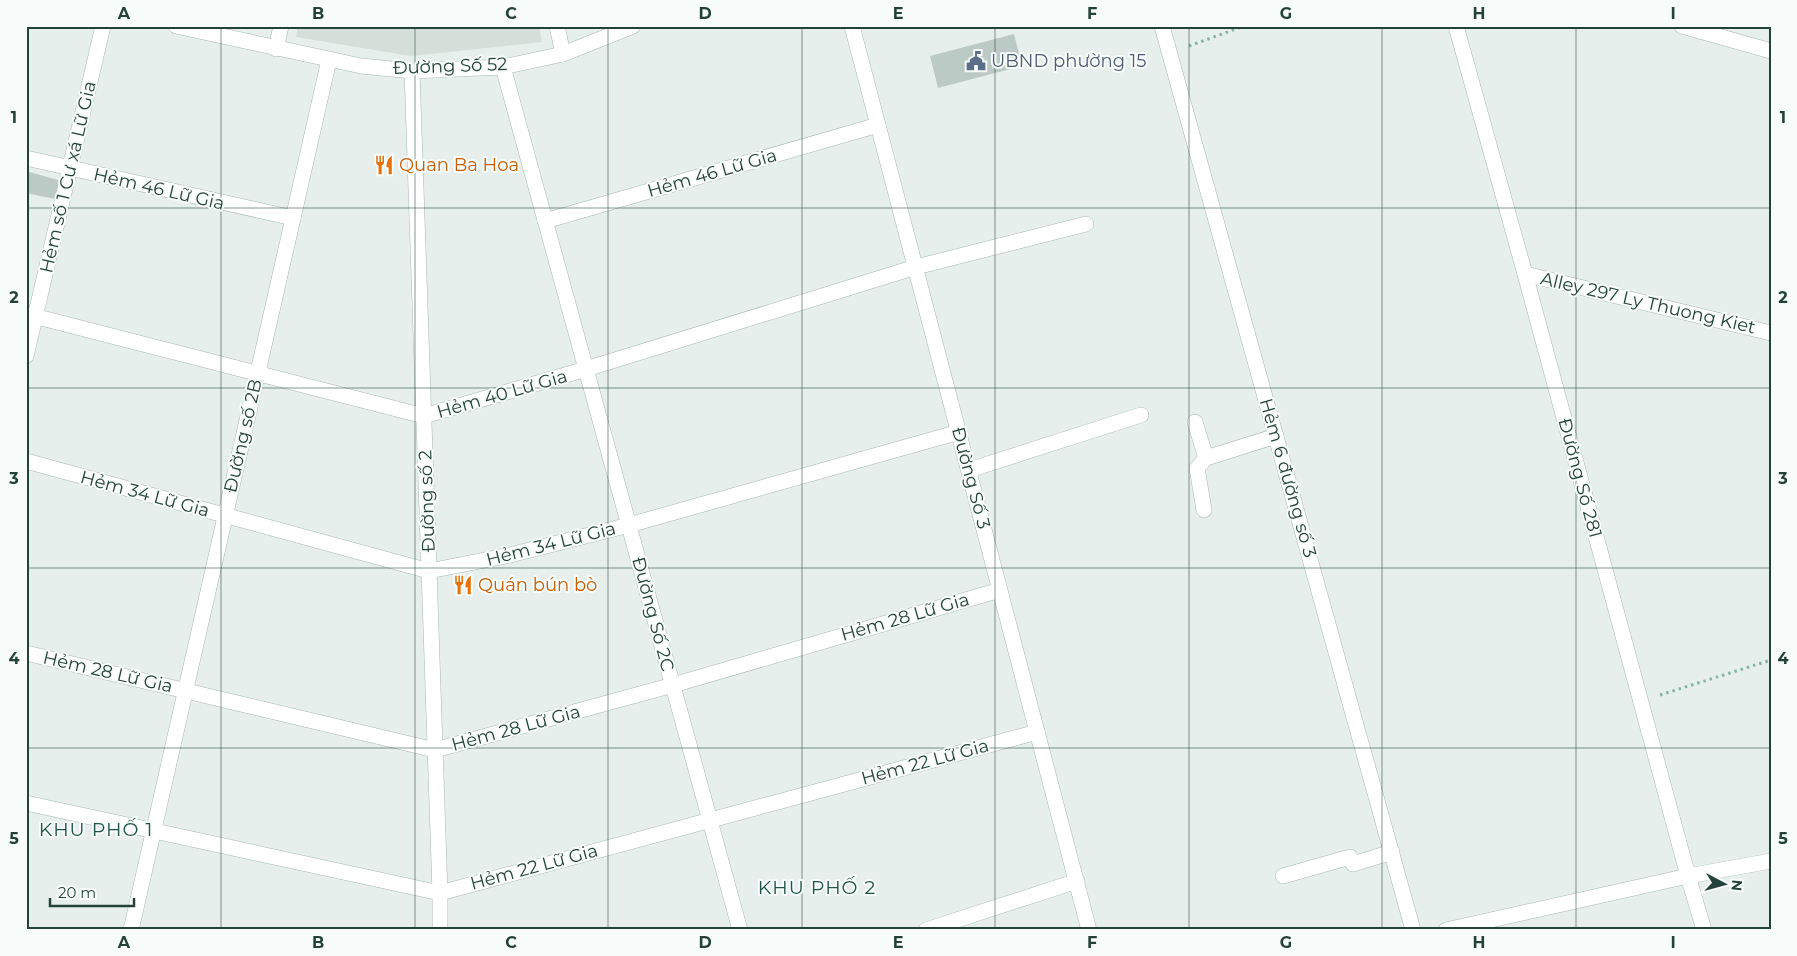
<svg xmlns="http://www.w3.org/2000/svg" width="1797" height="956" font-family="Montserrat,sans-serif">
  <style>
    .built { fill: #d4dfda }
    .building { fill: #bbcac4 }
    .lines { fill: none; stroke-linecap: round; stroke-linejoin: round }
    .minor-casing { stroke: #a8b8b2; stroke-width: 16 }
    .path { stroke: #86b3a5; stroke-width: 3; stroke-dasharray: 2.5 4; stroke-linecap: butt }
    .minor { stroke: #fff; stroke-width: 15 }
    .grid { fill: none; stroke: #24423a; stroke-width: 1; stroke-opacity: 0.55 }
    .labels { text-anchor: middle; stroke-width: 4; stroke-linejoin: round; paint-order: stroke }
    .service-label { font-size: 18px; fill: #4e5e75; stroke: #f7fbf9; text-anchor: start }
    .street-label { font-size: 18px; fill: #24423a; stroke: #f7fbf9 }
    .food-label { font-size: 18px; fill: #c56008; stroke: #f7fbf9; text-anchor: start }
    .neighbourhood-label { font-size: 19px; letter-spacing: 1px; fill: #1f5548; stroke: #f7fbf9 }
    .neatline { fill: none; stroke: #24423a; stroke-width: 2 }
    .grid-label { font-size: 16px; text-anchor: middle; font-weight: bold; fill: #24423a }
  </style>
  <rect width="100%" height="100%" fill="#e6efeb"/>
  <polygon class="built" points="298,26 539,26 542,42 411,56 296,37"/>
  <g class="building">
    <polygon points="1014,34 1022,66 938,88 930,56"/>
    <polygon points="26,171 65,182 60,200 26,193"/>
  </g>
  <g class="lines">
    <defs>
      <g id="minor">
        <polyline points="176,26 361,66 412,71 503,67 563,54 633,26"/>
        <polyline points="557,26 563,54"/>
        <polyline points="852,26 1089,930"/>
        <polyline points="1162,26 1413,930"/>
        <polyline points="1456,26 1525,274 1688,876 1704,930"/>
        <polyline points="1682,26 1771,51"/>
        <polyline points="276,49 281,26"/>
        <polyline points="503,67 740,930"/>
        <polyline points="412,71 440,893 440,930"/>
        <polyline points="26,158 293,218"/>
        <polyline points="545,221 878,125"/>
        <polyline points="1525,274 1771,333"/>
        <polyline points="26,314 424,416 586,369 916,267 1086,224"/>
        <polyline points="26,356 103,26"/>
        <polyline points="1195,422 1206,458 1197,468 1204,510"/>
        <polyline points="1206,458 1276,436"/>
        <polyline points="26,461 429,571 510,555 629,525 959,432"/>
        <polyline points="969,470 1141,415"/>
        <polyline points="26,653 435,750 673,685 1000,590"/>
        <polyline points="26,803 440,893 1037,732"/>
        <polyline points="1283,876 1350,857 1353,864 1392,852"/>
        <polyline points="131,930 329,60"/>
        <polyline points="926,930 1077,881"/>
        <polyline points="1446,930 1688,876 1771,861"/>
      </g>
    </defs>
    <use href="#minor" class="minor-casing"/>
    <g class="path">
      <polyline points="1189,46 1244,26"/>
      <polyline points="1660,695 1771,660"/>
    </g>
    <use href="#minor" class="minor"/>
  </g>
  <path class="grid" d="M221 26V930M415 26V930M608 26V930M802 26V930M995 26V930M1189 26V930M1382 26V930M1576 26V930M26 208H1771M26 388H1771M26 568H1771M26 748H1771"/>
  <defs>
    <symbol id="civic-bare" viewBox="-9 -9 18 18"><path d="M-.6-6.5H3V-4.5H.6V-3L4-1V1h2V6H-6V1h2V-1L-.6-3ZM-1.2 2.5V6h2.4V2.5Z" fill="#5c6f8a" stroke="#f7fbf9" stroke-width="2.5" paint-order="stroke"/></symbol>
    <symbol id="restaurant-bare" viewBox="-9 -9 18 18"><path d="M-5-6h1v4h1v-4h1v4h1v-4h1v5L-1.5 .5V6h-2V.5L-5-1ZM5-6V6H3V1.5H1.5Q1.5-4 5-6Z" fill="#e8710a" stroke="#f7fbf9" stroke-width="2.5" paint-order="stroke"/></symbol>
  </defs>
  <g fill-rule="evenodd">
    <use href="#civic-bare" x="962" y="47" width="28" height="28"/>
    <use href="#restaurant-bare" x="370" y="151" width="28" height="28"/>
    <use href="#restaurant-bare" x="449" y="571" width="28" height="28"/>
  </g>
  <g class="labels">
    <g class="service-label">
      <text x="991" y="67">UBND phường 15</text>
    </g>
    <g class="street-label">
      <text transform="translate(450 66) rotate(-2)" y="6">Đường Số 52</text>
      <text transform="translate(712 173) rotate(-16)" y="6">Hẻm 46 Lữ Gia</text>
      <text transform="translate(68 177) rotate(-77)" y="6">Hẻm số 1 Cư xá Lữ Gia</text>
      <text transform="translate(159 189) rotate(13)" y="6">Hẻm 46 Lữ Gia</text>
      <text transform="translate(1648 303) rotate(13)" y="6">Alley 297 Ly Thuong Kiet</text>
      <text transform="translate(502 394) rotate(-16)" y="6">Hẻm 40 Lữ Gia</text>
      <text transform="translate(243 436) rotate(-77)" y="6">Đường số 2B</text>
      <text transform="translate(971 478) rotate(75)" y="6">Đường Số 3</text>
      <text transform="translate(1288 478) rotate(74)" y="6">Hẻm 6 đường số 3</text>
      <text transform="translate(1580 478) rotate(75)" y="6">Đường Số 281</text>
      <text transform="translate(145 494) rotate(15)" y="6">Hẻm 34 Lữ Gia</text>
      <text transform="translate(427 501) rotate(-92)" y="6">Đường số 2</text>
      <text transform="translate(551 544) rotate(-14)" y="6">Hẻm 34 Lữ Gia</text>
      <text transform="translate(653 614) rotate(75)" y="6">Đường Số 2C</text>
      <text transform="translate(905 617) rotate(-16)" y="6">Hẻm 28 Lữ Gia</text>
      <text transform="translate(108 672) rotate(13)" y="6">Hẻm 28 Lữ Gia</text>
      <text transform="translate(516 728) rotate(-15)" y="6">Hẻm 28 Lữ Gia</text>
      <text transform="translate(925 762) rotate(-15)" y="6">Hẻm 22 Lữ Gia</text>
      <text transform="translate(534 867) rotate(-15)" y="6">Hẻm 22 Lữ Gia</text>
    </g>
    <g class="food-label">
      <text x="399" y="171">Quan Ba Hoa</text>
      <text x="478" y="591">Quán bún bò</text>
    </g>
    <g class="neighbourhood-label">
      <text x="96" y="836">KHU PHỐ 1</text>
      <text x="817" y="894">KHU PHỐ 2</text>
    </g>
  </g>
  <rect width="1797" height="956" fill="none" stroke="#f7fbf9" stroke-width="55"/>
  <g transform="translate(1724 884) rotate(96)" stroke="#f7fbf9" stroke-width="4" paint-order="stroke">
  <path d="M0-4L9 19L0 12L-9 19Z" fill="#24423a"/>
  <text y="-8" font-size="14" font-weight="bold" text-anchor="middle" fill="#24423a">N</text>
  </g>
  <path d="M50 898v8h84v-8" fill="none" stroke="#24423a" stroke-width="2.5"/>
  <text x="58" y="898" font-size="15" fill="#24423a" stroke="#f7fbf9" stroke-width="4" paint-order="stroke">20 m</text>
  <rect x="28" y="28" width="1742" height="900" class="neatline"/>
  <g class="grid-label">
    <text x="124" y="19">A</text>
    <text x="318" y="19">B</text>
    <text x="511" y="19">C</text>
    <text x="705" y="19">D</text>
    <text x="898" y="19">E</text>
    <text x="1092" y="19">F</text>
    <text x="1286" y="19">G</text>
    <text x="1479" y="19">H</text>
    <text x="1673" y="19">I</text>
    <text x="14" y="123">1</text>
    <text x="1783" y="123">1</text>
    <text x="14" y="303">2</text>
    <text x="1783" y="303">2</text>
    <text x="14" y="484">3</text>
    <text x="1783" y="484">3</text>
    <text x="14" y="664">4</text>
    <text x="1783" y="664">4</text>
    <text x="14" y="844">5</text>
    <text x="1783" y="844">5</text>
    <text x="124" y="948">A</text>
    <text x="318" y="948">B</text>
    <text x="511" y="948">C</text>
    <text x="705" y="948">D</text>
    <text x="898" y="948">E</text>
    <text x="1092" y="948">F</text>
    <text x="1286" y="948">G</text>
    <text x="1479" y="948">H</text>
    <text x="1673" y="948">I</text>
  </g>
</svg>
